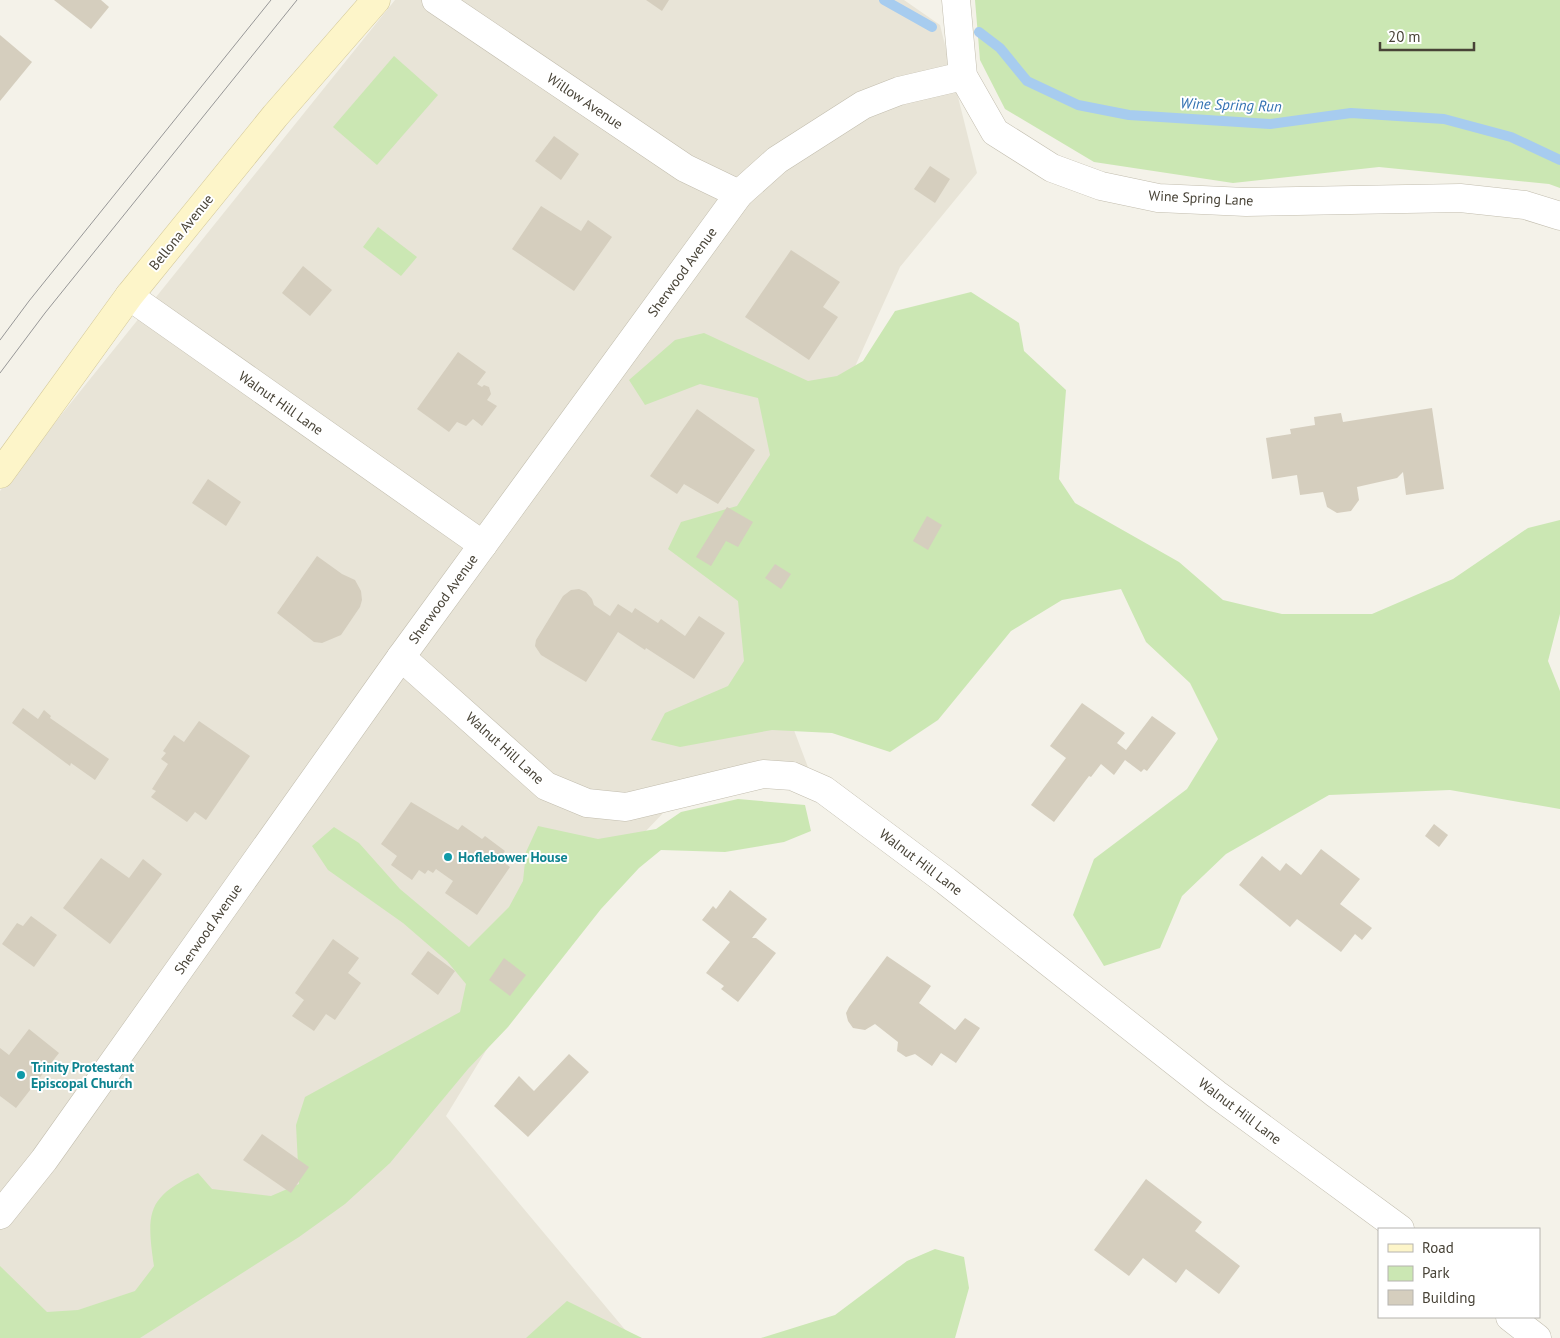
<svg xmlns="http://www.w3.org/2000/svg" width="1560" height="1338" font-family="'PT Sans',sans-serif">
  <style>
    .residential { fill: #e8e4d7 }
    .green { fill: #cbe7b3 }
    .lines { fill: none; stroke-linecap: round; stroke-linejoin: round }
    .stream { stroke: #a7ccef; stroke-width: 10 }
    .building { fill: #d5cebe }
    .street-casing { stroke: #c2bdae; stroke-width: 29 }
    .secondary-casing { stroke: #d3c899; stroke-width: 29 }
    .street { stroke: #fff; stroke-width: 28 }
    .secondary { stroke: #fdf5c9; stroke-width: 28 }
    .tram { stroke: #979797; stroke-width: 1 }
    .culture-dot { fill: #0f9aa8; stroke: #fff; stroke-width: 2 }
    .labels { text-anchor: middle; stroke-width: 4; stroke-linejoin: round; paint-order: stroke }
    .street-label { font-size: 14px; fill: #484337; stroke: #fff }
    .culture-label { font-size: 14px; font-weight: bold; fill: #0d838f; stroke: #fff; text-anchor: start }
    .water-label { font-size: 15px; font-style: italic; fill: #3271b2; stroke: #fff }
  </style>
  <rect width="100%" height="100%" fill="#f4f2e9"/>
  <polygon class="residential" points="395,0 904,0 940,25 977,173 900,267 820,444 789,717 817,791 762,780 689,786 575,905 446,1116 632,1338 51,1338 0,1295 0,491"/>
  <g class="green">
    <polygon points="975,0 1560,0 1560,188 1549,184 1379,167 1233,183 1094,162 1005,109 980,60"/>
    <polygon points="394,56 438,95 377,165 333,127"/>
    <polygon points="378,227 417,257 401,276 363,247"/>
    <polygon points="971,292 1019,323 1024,351 1066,390 1059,479 1075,503 1179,562 1223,600 1282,614 1372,614 1453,579 1528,528 1560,520 1560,614 1548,661 1560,691 1560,809 1450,790 1329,795 1226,854 1182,896 1160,948 1104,966 1073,915 1094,859 1187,789 1218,739 1190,683 1146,642 1121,589 1062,600 1011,631 938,720 890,752 832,733 772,730 680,747 651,740 665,713 728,686 744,661 738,601 668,549 681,522 737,506 770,455 758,398 700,384 645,405 629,380 675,340 704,333 808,381 837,376 863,361 895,311"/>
    <path d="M738 799 805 805 811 831 784 842 725 852 661 850 639 868 601 909 508 1027 468 1069 390 1163 345 1204 299 1237 140 1338H0V1266L47 1312 78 1310 135 1291 154 1266C146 1212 147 1197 198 1173L212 1189 271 1196 299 1184 296 1125 305 1097 460 1012 466 984 447 961 403 923 328 870 312 846 334 827 359 843 400 889 469 947 509 907 523 881 526 852 538 826 598 839 656 829 681 812Z"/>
    <polygon points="935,1249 964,1257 969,1288 955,1338 761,1338 835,1315 907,1261"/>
    <polygon points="567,1301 642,1338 526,1338"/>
  </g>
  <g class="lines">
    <g class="stream">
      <polyline points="884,0 932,27"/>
      <polyline points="979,32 1000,48 1027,81 1078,105 1129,115 1270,124 1351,113 1444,119 1511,137 1560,160"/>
    </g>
  </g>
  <g class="building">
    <polygon points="54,0 101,0 109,7 91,29"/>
    <polygon points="646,0 669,0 662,11"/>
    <polygon points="0,35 32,62 0,101"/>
    <polygon points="554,136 579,154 561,180 535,161"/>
    <polygon points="930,166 950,179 935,203 914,189"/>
    <polygon points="541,206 581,231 588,220 612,237 574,291 512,249"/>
    <polygon points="791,250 840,282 823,307 838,317 809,360 745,317"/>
    <polygon points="303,266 332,290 310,316 282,293"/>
    <polygon points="458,352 486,372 477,384 482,387 484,385 489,387 491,394 487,400 497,406 482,426 473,419 466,426 457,422 449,432 417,409"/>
    <polygon points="1432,408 1444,489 1406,495 1403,472 1397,478 1357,487 1359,500 1351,511 1337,513 1327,507 1323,492 1300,495 1297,475 1272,479 1266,438 1291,434 1290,429 1315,425 1314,417 1341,413 1343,422"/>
    <polygon points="697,409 755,450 718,504 684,484 677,494 650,476"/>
    <polygon points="208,479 241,502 226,526 192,503"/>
    <polygon points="727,507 753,522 738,547 726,541 711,566 696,557"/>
    <polygon points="927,516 942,525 928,550 913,541"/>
    <polygon points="317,556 342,574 355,580 361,591 362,600 360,607 341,635 322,643 314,642 277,613"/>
    <polygon points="775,564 791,574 781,589 765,578"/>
    <polygon points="579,589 586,592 592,599 594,605 610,616 618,604 632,613 635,608 658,623 661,619 685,636 699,616 725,633 694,679 646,648 645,650 618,632 586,682 541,655 535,646 536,640 563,596 571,590"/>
    <polygon points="1082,703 1125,733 1117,743 1126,750 1152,716 1176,733 1147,771 1144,769 1141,772 1125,760 1114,775 1101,764 1091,777 1089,776 1054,822 1031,805 1066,758 1050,746"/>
    <polygon points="23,708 38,719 44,710 51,716 50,718 109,759 95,780 71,763 70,766 12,723"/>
    <polygon points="199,721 250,756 206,820 195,812 187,822 151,797 156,791 152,789 168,764 161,759 166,753 163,751 174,735 184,742"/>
    <polygon points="411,802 458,830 462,825 482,839 485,836 505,851 499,859 510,867 477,915 445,893 453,881 436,869 433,873 428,870 425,874 419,870 412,880 391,865 397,856 381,844"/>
    <polygon points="1434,824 1448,835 1439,847 1425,836"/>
    <polygon points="1321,849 1360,879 1340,904 1372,928 1362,940 1355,934 1341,952 1297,919 1290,927 1239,885 1262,856 1280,871 1286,863 1301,875"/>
    <polygon points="101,858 129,878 143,859 162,874 110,944 63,908"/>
    <polygon points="730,890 767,919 752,938 756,938 776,953 738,1002 721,989 724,986 706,973 730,942 702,920 713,906 716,909"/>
    <polygon points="31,916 57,935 34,967 2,944 17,923 23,926"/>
    <polygon points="333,939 359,958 348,973 361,983 335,1020 326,1014 314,1031 292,1016 304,1000 295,993"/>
    <polygon points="428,951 455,971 438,995 411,974"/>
    <polygon points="887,956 931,986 919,1003 955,1030 965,1018 980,1028 956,1063 941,1053 932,1066 915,1054 906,1057 897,1051 898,1042 875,1024 865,1030 853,1028 848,1021 846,1013 849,1007"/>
    <polygon points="504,958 526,975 510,996 489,980"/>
    <polygon points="29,1029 59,1053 16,1108 0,1096 0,1048 9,1055"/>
    <polygon points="569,1054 589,1072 528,1137 494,1106 519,1076 534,1091"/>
    <polygon points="262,1134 309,1167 291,1193 243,1160"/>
    <polygon points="1146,1179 1202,1222 1195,1231 1240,1266 1219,1294 1186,1269 1176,1283 1143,1258 1129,1276 1094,1250"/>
  </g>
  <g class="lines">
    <defs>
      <g id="street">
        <polyline points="436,0 685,168 739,194"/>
        <polyline points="956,0 963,76 995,132 1052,168 1101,186 1158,198 1246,202 1460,198 1525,205 1560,216"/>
        <polyline points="129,296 483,545"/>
        <polyline points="401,657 546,786 587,803 626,807 763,774 792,776 824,790 946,881 1216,1094 1400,1229"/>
        <polyline points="0,1215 44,1160 401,657 739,194 777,160 863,105 899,91 963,76"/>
        <polyline points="1510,1317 1537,1338"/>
      </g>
      <polyline id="secondary" points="0,474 129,296 275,116 376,0"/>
    </defs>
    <use href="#street" class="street-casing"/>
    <use href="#secondary" class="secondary-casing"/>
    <use href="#street" class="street"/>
    <use href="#secondary" class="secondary"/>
    <g class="tram">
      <polyline points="0,340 29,301 271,0"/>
      <polyline points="0,373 45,313 297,0"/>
    </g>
  </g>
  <g class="culture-dot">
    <circle cx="448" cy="857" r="5"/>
    <circle cx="21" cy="1075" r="5"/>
  </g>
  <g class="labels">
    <g class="street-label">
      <text transform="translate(585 101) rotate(34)" y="5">Willow Avenue</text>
      <text transform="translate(1201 198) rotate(3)" y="5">Wine Spring Lane</text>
      <text transform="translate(181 232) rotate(-51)" y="5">Bellona Avenue</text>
      <text transform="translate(682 272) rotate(-54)" y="5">Sherwood Avenue</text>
      <text transform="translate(281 403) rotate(35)" y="5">Walnut Hill Lane</text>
      <text transform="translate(443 599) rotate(-54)" y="5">Sherwood Avenue</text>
      <text transform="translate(505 748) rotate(42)" y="5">Walnut Hill Lane</text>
      <text transform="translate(921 862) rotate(37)" y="5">Walnut Hill Lane</text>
      <text transform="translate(208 929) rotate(-55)" y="5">Sherwood Avenue</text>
      <text transform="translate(1240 1111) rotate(37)" y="5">Walnut Hill Lane</text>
    </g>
    <g class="culture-label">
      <text x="458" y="862">Hoflebower House</text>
      <text x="31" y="1072">Trinity Protestant<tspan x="31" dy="16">Episcopal Church</tspan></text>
    </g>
    <g class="water-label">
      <text transform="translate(1231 105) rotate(2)" y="5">Wine Spring Run</text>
    </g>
  </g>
  <rect x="1378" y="1228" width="162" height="90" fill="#ffffff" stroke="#b6b4af"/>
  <rect x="1388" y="1244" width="25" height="8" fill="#fdf5c9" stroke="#b6b4af"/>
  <text x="1422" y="1253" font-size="15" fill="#484337">Road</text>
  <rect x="1388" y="1266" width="25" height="15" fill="#cbe7b3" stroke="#b6b4af"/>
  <text x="1422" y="1278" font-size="15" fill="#484337">Park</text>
  <rect x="1388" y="1290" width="25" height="15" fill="#d5cebe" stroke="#b6b4af"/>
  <text x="1422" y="1303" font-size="15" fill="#484337">Building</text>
  <path d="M1380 42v8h94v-8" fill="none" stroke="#484337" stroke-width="2.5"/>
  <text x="1388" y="42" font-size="15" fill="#484337" stroke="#ffffff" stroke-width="4" paint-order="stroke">20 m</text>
</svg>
